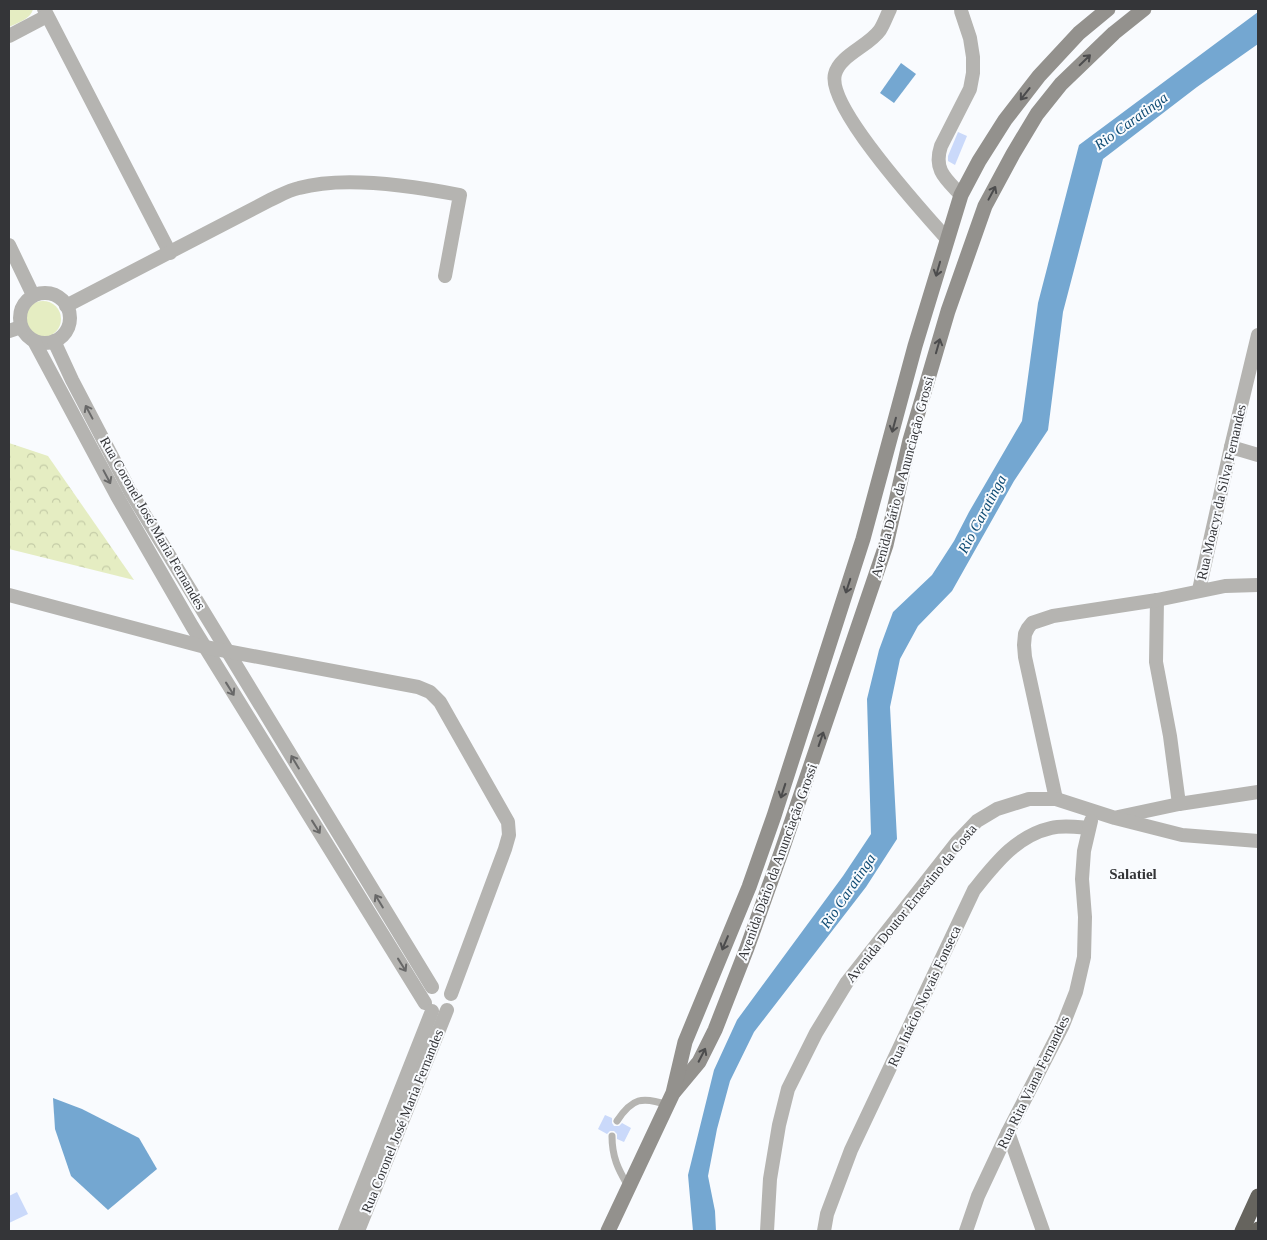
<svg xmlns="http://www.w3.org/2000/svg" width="1267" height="1240" font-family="'Times New Roman',serif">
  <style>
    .green { fill: #e5edc2 }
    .forest { fill: url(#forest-crowns) }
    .water { fill: #74a7d1 }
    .building { fill: #cad9fa }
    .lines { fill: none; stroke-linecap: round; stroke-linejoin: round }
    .lane { stroke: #b5b4b1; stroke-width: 7 }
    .street { stroke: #b5b4b1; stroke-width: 14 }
    .secondary { stroke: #93918d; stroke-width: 15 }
    .highway { stroke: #66645e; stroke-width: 15 }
    .oneway { stroke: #4c4c4d }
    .oneway2 { stroke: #686868 }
    .labels { text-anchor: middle; stroke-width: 4; stroke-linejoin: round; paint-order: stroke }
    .street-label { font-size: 14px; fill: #343538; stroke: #f9fbfe }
    .water-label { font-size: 15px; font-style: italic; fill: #104c74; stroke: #f9fbfe }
    .neighbourhood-label { font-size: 15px; font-weight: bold; fill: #343538; stroke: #f9fbfe }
  </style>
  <defs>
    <pattern id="forest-crowns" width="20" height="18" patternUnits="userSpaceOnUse" patternTransform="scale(1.25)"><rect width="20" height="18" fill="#e5edc2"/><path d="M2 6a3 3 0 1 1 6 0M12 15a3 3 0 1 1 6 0" fill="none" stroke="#c5cca7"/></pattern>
  </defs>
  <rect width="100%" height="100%" fill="#f9fbfe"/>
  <g class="green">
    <path d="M9 9H33C31 19 17 23 9 27Z"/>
    <circle cx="43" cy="319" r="18"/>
  </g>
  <polygon class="forest" points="9,443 48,456 134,580 9,549"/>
  <g class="water">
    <polygon points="1258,12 1258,44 1197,87 1103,159 1063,312 1048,430 1014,481 952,591 918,626 900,659 890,707 897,839 866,887 754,1032 730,1081 717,1129 708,1176 715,1211 716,1231 693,1231 688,1175 714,1070 737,1020 843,876 871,834 867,699 879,650 893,612 932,575 954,541 969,512 1022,421 1038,303 1079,145"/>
    <polygon points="901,63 916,74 894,103 880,93"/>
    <polygon points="53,1098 82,1109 139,1138 157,1169 108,1210 71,1176 55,1129"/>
  </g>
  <g class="building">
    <polygon points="958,132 967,136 955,165 948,161 948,156"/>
    <polygon points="605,1115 612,1118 612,1123 614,1126 619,1126 622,1123 631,1128 624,1142 617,1139 617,1134 614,1131 610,1131 607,1134 598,1129"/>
    <polygon points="17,1192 28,1214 9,1223 9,1196"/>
  </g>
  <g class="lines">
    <g class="lane">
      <path d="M617 1121C632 1098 642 1096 668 1105"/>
      <path d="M612 1136C612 1157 618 1169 628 1186"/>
    </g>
    <g class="street">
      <polyline points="44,9 170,253"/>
      <path d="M890 9C887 15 884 24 880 30 869 46 840 55 835 74 826 106 924 213 947 239"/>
      <polyline points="9,36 47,16"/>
      <path d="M961 195C946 179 933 170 941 146L970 89 973 73V57L970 38 961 11"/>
      <polyline points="9,245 33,295"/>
      <circle cx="45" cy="318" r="25"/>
      <path d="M66 306 270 200C279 196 289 190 299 188 345 175 414 186 460 195L445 276"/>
      <polyline points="9,331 21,327"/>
      <polyline points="34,341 117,496 192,626 425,1003"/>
      <polyline points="54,341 72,380 130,491 432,987"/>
      <polyline points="1231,447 1258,455"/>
      <polyline points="1199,590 1231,447 1258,335"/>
      <polyline points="9,595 205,647 418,687 430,692 440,702 508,822 509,835 505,849 451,994"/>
      <polyline points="1157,600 1156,662 1170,736 1179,804"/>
      <polyline points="1056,799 1025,657 1024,645 1025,634 1028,628 1032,623 1053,616 1157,600 1225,586 1258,585"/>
      <polyline points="1118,817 1179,804 1258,792"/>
      <polyline points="1008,1132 1043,1231"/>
      <polyline points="345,1231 432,1011"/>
      <polyline points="358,1231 447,1010"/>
      <polyline points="767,1231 770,1179 779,1125 788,1089 816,1033 847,982 957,842 977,821 997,809 1029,799 1056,799 1115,818 1182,835 1258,841"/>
      <path d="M824 1231 827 1214 851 1150 974 890C995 864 1016 836 1051 828 1063 825 1077 827 1089 828"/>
      <polyline points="966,1231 978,1196 1008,1132 1063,1025 1076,992 1084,957 1085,917 1082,879 1084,851 1091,821"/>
    </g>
    <g class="secondary">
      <polyline points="674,1092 699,1062 715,1030 747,948 782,850 886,545 910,440 948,311 985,206 1013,154 1037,114 1061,84 1114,33 1144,9"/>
      <polyline points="608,1231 673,1093 685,1042 749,887 774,816 863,539 915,346 961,195 979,161 1005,120 1039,76 1079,33 1108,9"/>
    </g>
    <g class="highway">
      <polyline points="1242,1231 1258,1196"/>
      <polyline points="1257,1231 1258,1229"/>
    </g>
  </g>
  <defs><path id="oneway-shaft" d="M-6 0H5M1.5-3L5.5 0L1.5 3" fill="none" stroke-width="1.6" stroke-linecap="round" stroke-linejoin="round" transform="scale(1.25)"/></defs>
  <g class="oneway">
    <use href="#oneway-shaft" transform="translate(1085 60) rotate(-44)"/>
    <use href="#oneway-shaft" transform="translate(1025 94) rotate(128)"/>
    <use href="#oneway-shaft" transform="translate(992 193) rotate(-62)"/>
    <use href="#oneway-shaft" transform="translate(938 269) rotate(106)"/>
    <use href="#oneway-shaft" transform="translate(938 346) rotate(-74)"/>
    <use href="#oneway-shaft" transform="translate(894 425) rotate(105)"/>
    <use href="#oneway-shaft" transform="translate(848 586) rotate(108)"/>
    <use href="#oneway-shaft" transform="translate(821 739) rotate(-71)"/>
    <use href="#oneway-shaft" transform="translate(783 791) rotate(108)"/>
    <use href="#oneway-shaft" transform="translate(725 943) rotate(113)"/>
    <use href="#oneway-shaft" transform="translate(702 1055) rotate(-63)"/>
  </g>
  <g class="oneway2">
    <use href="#oneway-shaft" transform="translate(89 412) rotate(-118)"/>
    <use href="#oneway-shaft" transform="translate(107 477) rotate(62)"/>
    <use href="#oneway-shaft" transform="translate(230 689) rotate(58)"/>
    <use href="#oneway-shaft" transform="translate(295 762) rotate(-121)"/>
    <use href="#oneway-shaft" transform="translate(316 827) rotate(58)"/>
    <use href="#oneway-shaft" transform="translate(379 901) rotate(-121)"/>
    <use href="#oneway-shaft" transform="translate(402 965) rotate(58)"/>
  </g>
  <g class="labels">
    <g class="street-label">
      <text transform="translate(902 477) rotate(-75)" y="5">Avenida Dário da Anunciação Grossi</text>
      <text transform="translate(1221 492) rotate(-77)" y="5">Rua Moacyr da Silva Fernandes</text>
      <text transform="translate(153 523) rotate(60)" y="5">Rua Coronel José Maria Fernandes</text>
      <text transform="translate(777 862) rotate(-70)" y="5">Avenida Dário da Anunciação Grossi</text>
      <text transform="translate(911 903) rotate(-51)" y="5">Avenida Doutor Ernestino da Costa</text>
      <text transform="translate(924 996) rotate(-65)" y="5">Rua Inácio Novais Fonseca</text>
      <text transform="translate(1033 1082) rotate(-64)" y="5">Rua Rita Viana Fernandes</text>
      <text transform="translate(402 1121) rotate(-68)" y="5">Rua Coronel José Maria Fernandes</text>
    </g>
    <g class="water-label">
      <text transform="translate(1131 121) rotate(-36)" y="5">Rio Caratinga</text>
      <text transform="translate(982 514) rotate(-62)" y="5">Rio Caratinga</text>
      <text transform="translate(848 891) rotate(-56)" y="5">Rio Caratinga</text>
    </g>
    <g class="neighbourhood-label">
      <text x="1133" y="879">Salatiel</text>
    </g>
  </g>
  <rect width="1267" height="1240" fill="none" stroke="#343538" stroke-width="20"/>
</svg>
